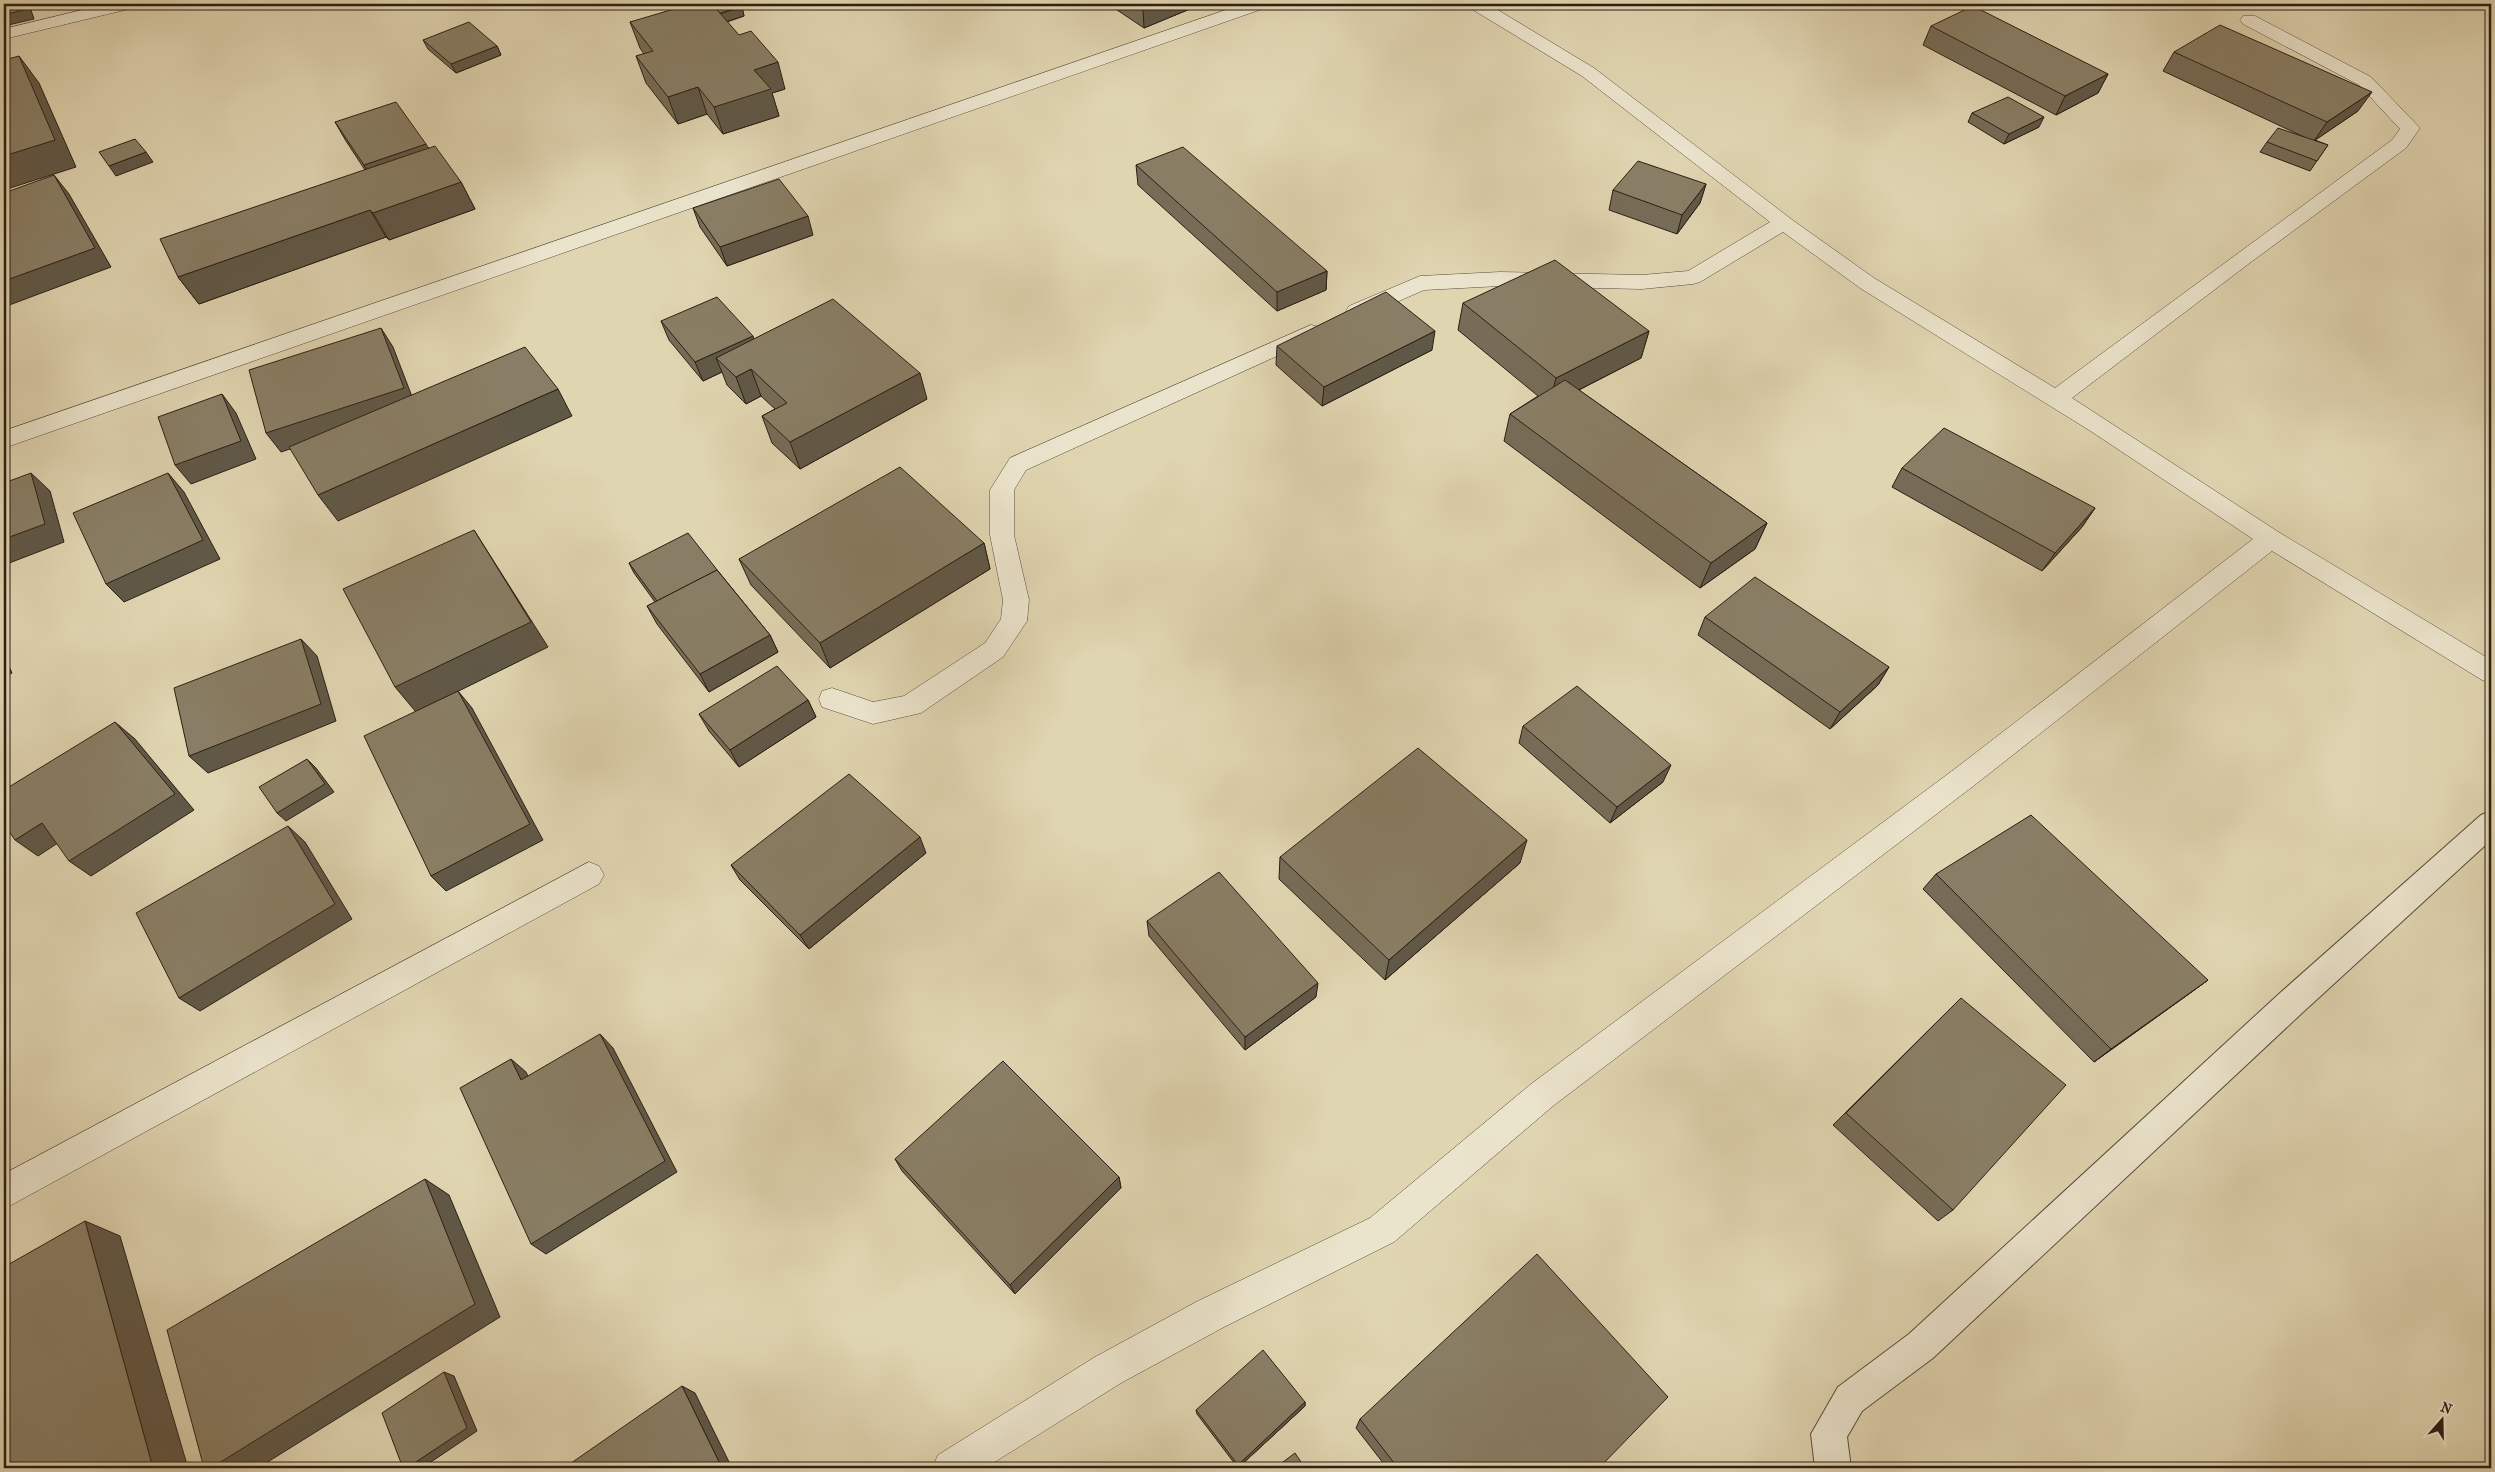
<svg xmlns="http://www.w3.org/2000/svg" width="2495" height="1472" font-family="'IM FELL French Canon',serif">
  <style>
    .lines { fill: none; stroke-linecap: round; stroke-linejoin: round }
    .lane-casing { stroke: #584c3a; stroke-width: 2 }
    .street-casing { stroke: #584c3a; stroke-width: 1 }
    .lane { fill: #ebe4cc; fill-rule: evenodd }
    .street { fill: #ebe4cc; fill-rule: evenodd }
    .wall { fill: #766c57; stroke: #2b1f13 }
    .shaded-wall { fill: #605847; stroke: #2b1f13 }
    .building { fill: #897e65; stroke: #2b1f13 }
  </style>
  <rect width="100%" height="100%" fill="#e0d5b1"/>
  <filter id="stains"><feTurbulence type="fractalNoise" baseFrequency=".004" numOctaves="4"/><feColorMatrix values="0 0 0 0 .2 0 0 0 0 .09 0 0 0 0 .02 0 0 0 .5 -.17"/></filter>
  <radialGradient id="worn" r=".72"><stop offset=".6" stop-color="#630" stop-opacity="0"/><stop offset="1" stop-color="#630" stop-opacity=".3"/></radialGradient>
  <g class="lines">
    <defs>
      <polygon id="lane" points="2491,811 2491,840 2302,1013 1933,1358 1862,1411 1847,1437 1851,1468 1815,1468 1811,1434 1838,1387 1909,1334 2280,993 2481,815"/>
      <g id="street">
        <polygon points="107,4 136,4 133,8 4,39 4,29"/>
        <polygon points="1243,4 1268,4 1265,8 4,448 4,431"/>
        <polygon points="1468,4 1488,4 1594,68 1791,219 1874,278 2055,388 2392,140 2400,129 2359,85 2243,24 2240,20 2243,16 2255,16 2371,77 2420,128 2406,148 2251,262 2072,398 2280,533 2491,660 2491,683 2482,680 2272,551 1976,784 1553,1106 1394,1242 1224,1327 1121,1383 985,1468 932,1468 938,1455 1095,1357 1198,1301 1370,1218 1531,1084 1956,768 2253,539 2089,430 1860,288 1783,232 1700,282 1693,284 1642,289 1500,286 1424,290 1365,316 1357,318 1349,316 1346,311 1349,306 1420,276 1500,272 1642,275 1688,271 1770,222 1582,76 1470,8"/>
        <polygon points="1311,325 1319,327 1322,332 1319,337 1026,470 1014,490 1014,535 1029,600 1027,621 1003,657 921,713 873,724 822,707 819,699 822,691 832,688 873,702 904,696 985,643 1001,619 1003,600 990,535 990,490 1010,458"/>
        <polygon points="589,862 599,866 604,875 599,884 4,1209 4,1174"/>
      </g>
    </defs>
    <use href="#lane" class="lane-casing"/>
    <use href="#street" class="street-casing"/>
    <use href="#lane" class="lane"/>
    <use href="#street" class="street"/>
  </g>
  <g class="wall">
    <polygon points="1108,4 1202,4 1144,28"/>
    <polygon points="742,7 744,16 727,22 785,89 772,93 779,116 723,134 707,114 678,124 646,83 636,56 644,54 640,48 630,22"/>
    <polygon points="1931,26 2108,74 2098,93 2056,115 1923,45"/>
    <polygon points="423,40 497,46 501,55 456,73 428,49"/>
    <polygon points="2174,52 2358,111 2315,140 2328,145 2310,171 2260,152 2267,142 2304,137 2163,71"/>
    <polygon points="1972,113 2039,127 2004,144 1968,122"/>
    <polygon points="335,122 429,148 461,182 475,209 389,240 386,237 199,304 178,277 365,170 346,141"/>
    <polygon points="1136,165 1327,271 1326,290 1277,311 1138,185"/>
    <polygon points="1706,184 1700,203 1677,234 1609,210 1613,190"/>
    <polygon points="693,208 813,235 727,266 700,227"/>
    <polygon points="1463,303 1649,331 1641,358 1579,390 1767,523 1755,549 1700,588 1504,441 1510,414 1538,396 1458,330"/>
    <polygon points="661,321 754,339 927,399 800,469 772,443 762,416 775,409 761,396 746,404 727,385 722,372 703,381 669,340"/>
    <polygon points="1277,346 1432,350 1322,406 1276,365"/>
    <polygon points="1902,468 2095,508 2082,527 2042,571 1892,487"/>
    <polygon points="984,543 990,569 830,668 751,585 739,559"/>
    <polygon points="629,563 718,571 770,635 778,652 709,692 657,624 647,606 655,602 634,573"/>
    <polygon points="1705,617 1889,667 1878,685 1830,729 1698,635"/>
    <polygon points="808,700 816,717 739,767 709,731 699,714"/>
    <polygon points="1523,726 1663,782 1610,823 1519,743"/>
    <polygon points="926,853 809,949 740,880 731,865"/>
    <polygon points="1280,857 1520,863 1385,980 1279,879"/>
    <polygon points="1936,874 2208,980 2094,1062 1923,889"/>
    <polygon points="1147,921 1316,997 1245,1050 1149,936"/>
    <polygon points="1961,998 1953,1210 1938,1221 1833,1125"/>
    <polygon points="895,1159 1119,1177 1121,1188 1015,1294 902,1171"/>
    <polygon points="1305,1402 1305,1406 1238,1468 1197,1414 1196,1410"/>
    <polygon points="1360,1419 1599,1468 1387,1468 1356,1428"/>
  </g>
  <g class="shaded-wall">
    <polygon points="25,4 29,4 34,19 4,26 4,15"/>
    <polygon points="1156,4 1202,4 1144,28 1143,9"/>
    <polygon points="742,7 744,16 722,23 719,14"/>
    <polygon points="497,46 501,55 456,73 451,64"/>
    <polygon points="19,56 39,83 76,167 4,190 4,156"/>
    <polygon points="778,62 785,89 772,93 779,116 723,134 714,107 754,70"/>
    <polygon points="2108,74 2098,93 2056,115 2065,96"/>
    <polygon points="698,87 707,114 678,124 668,97"/>
    <polygon points="2372,92 2358,111 2314,141 2327,122"/>
    <polygon points="2044,117 2039,127 2004,144 2009,134"/>
    <polygon points="426,144 436,163 375,184 364,165"/>
    <polygon points="146,152 153,162 116,176 109,166"/>
    <polygon points="54,175 69,194 111,267 4,307 4,281"/>
    <polygon points="461,182 475,209 389,240 373,213"/>
    <polygon points="1706,184 1700,203 1677,234 1682,215"/>
    <polygon points="370,210 386,237 199,304 178,277"/>
    <polygon points="808,216 813,235 727,266 720,247"/>
    <polygon points="1327,271 1326,290 1277,311 1277,292"/>
    <polygon points="381,328 393,347 416,407 281,452 266,433"/>
    <polygon points="1435,331 1432,350 1322,406 1324,387"/>
    <polygon points="1649,331 1641,358 1549,405 1556,378"/>
    <polygon points="753,336 760,355 716,358 722,372 703,381 695,362"/>
    <polygon points="751,369 761,396 746,404 736,377"/>
    <polygon points="920,373 927,399 800,469 790,442"/>
    <polygon points="558,389 572,416 338,521 318,495"/>
    <polygon points="222,394 236,413 256,459 191,484 175,465"/>
    <polygon points="31,473 50,491 64,542 4,565 4,539"/>
    <polygon points="168,473 184,492 220,559 124,602 106,584"/>
    <polygon points="2095,508 2082,527 2042,571 2055,553"/>
    <polygon points="1767,523 1755,549 1700,588 1711,563"/>
    <polygon points="474,530 548,647 416,712 395,687"/>
    <polygon points="984,543 990,569 830,668 820,643"/>
    <polygon points="770,635 778,652 709,692 700,674"/>
    <polygon points="301,639 317,656 336,721 208,773 189,756"/>
    <polygon points="4,656 12,673 4,677"/>
    <polygon points="1889,667 1878,685 1830,729 1840,712"/>
    <polygon points="458,691 472,708 543,840 446,891 431,876"/>
    <polygon points="808,700 816,717 739,767 730,750"/>
    <polygon points="115,722 135,739 194,810 91,876 69,861"/>
    <polygon points="307,759 316,768 334,792 286,821 277,813"/>
    <polygon points="1671,765 1663,782 1610,823 1617,807"/>
    <polygon points="42,823 64,839 38,856 15,840"/>
    <polygon points="288,826 305,842 352,919 200,1011 179,998"/>
    <polygon points="920,837 926,853 809,949 800,935"/>
    <polygon points="1527,840 1520,863 1385,980 1389,960"/>
    <polygon points="2208,980 2189,994 2094,1062 2111,1049"/>
    <polygon points="1318,983 1316,997 1245,1050 1245,1037"/>
    <polygon points="600,1034 613,1048 677,1172 546,1254 531,1244"/>
    <polygon points="511,1059 526,1072 536,1093 521,1080"/>
    <polygon points="1119,1177 1121,1188 1015,1294 1010,1285"/>
    <polygon points="425,1179 449,1195 500,1317 258,1468 211,1468"/>
    <polygon points="85,1221 120,1236 188,1468 153,1468"/>
    <polygon points="444,1372 454,1376 477,1431 422,1468 407,1468"/>
    <polygon points="682,1386 695,1393 732,1468 722,1468"/>
    <polygon points="1305,1402 1305,1406 1238,1468 1238,1465"/>
  </g>
  <g class="building">
    <polygon points="4,4 25,4 27,9 4,15"/>
    <polygon points="691,4 712,4 739,35 751,31 778,62 754,70 771,89 714,107 698,87 668,97 636,56 653,51 630,22"/>
    <polygon points="712,4 739,4 742,7 720,13"/>
    <polygon points="1135,4 1156,4 1143,9"/>
    <polygon points="1973,6 2108,74 2065,96 1931,26"/>
    <polygon points="469,22 497,46 451,64 423,40"/>
    <polygon points="2220,25 2372,92 2327,122 2174,52"/>
    <polygon points="19,56 55,140 4,156 4,60"/>
    <polygon points="2008,97 2044,117 2009,134 1972,113"/>
    <polygon points="396,102 426,144 364,165 335,122"/>
    <polygon points="2278,128 2328,145 2317,161 2267,142"/>
    <polygon points="135,139 146,152 109,166 99,152"/>
    <polygon points="435,146 461,182 373,213 370,210 178,277 160,239"/>
    <polygon points="1183,147 1327,271 1277,292 1136,165"/>
    <polygon points="1638,161 1706,184 1682,215 1613,190"/>
    <polygon points="54,175 95,248 4,281 4,193"/>
    <polygon points="779,179 808,216 720,247 693,208"/>
    <polygon points="1555,260 1649,331 1556,378 1463,303"/>
    <polygon points="1386,292 1435,331 1324,387 1277,346"/>
    <polygon points="717,297 753,336 695,362 661,321"/>
    <polygon points="833,299 920,373 790,442 762,416 787,403 751,369 736,377 716,358"/>
    <polygon points="381,328 404,388 266,433 249,370"/>
    <polygon points="525,347 558,389 318,495 289,447"/>
    <polygon points="1565,380 1767,523 1711,563 1510,414"/>
    <polygon points="222,394 241,441 175,465 158,417"/>
    <polygon points="1944,428 2095,508 2055,553 1902,468"/>
    <polygon points="900,467 984,543 820,643 739,559"/>
    <polygon points="31,473 45,524 4,539 4,483"/>
    <polygon points="168,473 203,540 106,584 73,513"/>
    <polygon points="474,530 531,622 395,687 343,589"/>
    <polygon points="688,533 718,571 717,570 657,601 629,563"/>
    <polygon points="717,570 770,635 700,674 647,606"/>
    <polygon points="1755,577 1889,667 1840,712 1705,617"/>
    <polygon points="301,639 321,704 189,756 174,688"/>
    <polygon points="777,666 808,700 730,750 699,714"/>
    <polygon points="1577,686 1671,765 1617,807 1523,726"/>
    <polygon points="458,691 530,824 431,876 364,736"/>
    <polygon points="115,722 175,794 69,861 42,823 15,840 4,824 4,790"/>
    <polygon points="1418,748 1527,840 1389,960 1280,857"/>
    <polygon points="307,759 325,784 277,813 259,787"/>
    <polygon points="849,774 920,837 800,935 731,865"/>
    <polygon points="2031,815 2208,980 2111,1049 1936,874"/>
    <polygon points="288,826 335,904 179,998 136,913"/>
    <polygon points="1219,872 1318,983 1245,1037 1147,921"/>
    <polygon points="1961,998 2066,1085 1953,1210 1846,1113"/>
    <polygon points="600,1034 665,1161 531,1244 460,1088 511,1059 521,1080"/>
    <polygon points="1003,1061 1119,1177 1010,1285 895,1159"/>
    <polygon points="425,1179 475,1304 211,1468 204,1468 167,1330"/>
    <polygon points="85,1221 153,1468 4,1468 4,1267"/>
    <polygon points="1537,1254 1668,1397 1599,1468 1398,1468 1360,1419"/>
    <polygon points="1263,1350 1305,1402 1238,1465 1196,1410"/>
    <polygon points="444,1372 467,1428 407,1468 403,1468 382,1413"/>
    <polygon points="682,1386 722,1468 564,1468"/>
    <polygon points="1295,1453 1305,1468 1275,1468"/>
  </g>
  <rect width="2495" height="1472" fill="none" stroke="#e0d5b1" stroke-width="20"/>
  <rect x="5" y="5" width="2485" height="1462" fill="none" stroke="#2b1f13" stroke-width="2.5"/>
  <rect x="10" y="10" width="2475" height="1452" fill="none" stroke="#2b1f13"/>
  <g transform="translate(2442 1420) rotate(20)" stroke="#ebe4cc" stroke-width="4" paint-order="stroke">
  <path d="M0-4L9 19L0 12L-9 19Z" fill="#2b1f13"/>
  <text y="-8" font-size="14" font-weight="bold" text-anchor="middle" fill="#2b1f13">N</text>
  </g>
  <rect width="100%" height="100%" filter="url(#stains)"/>
  <rect width="100%" height="100%" fill="url(#worn)"/>
</svg>
